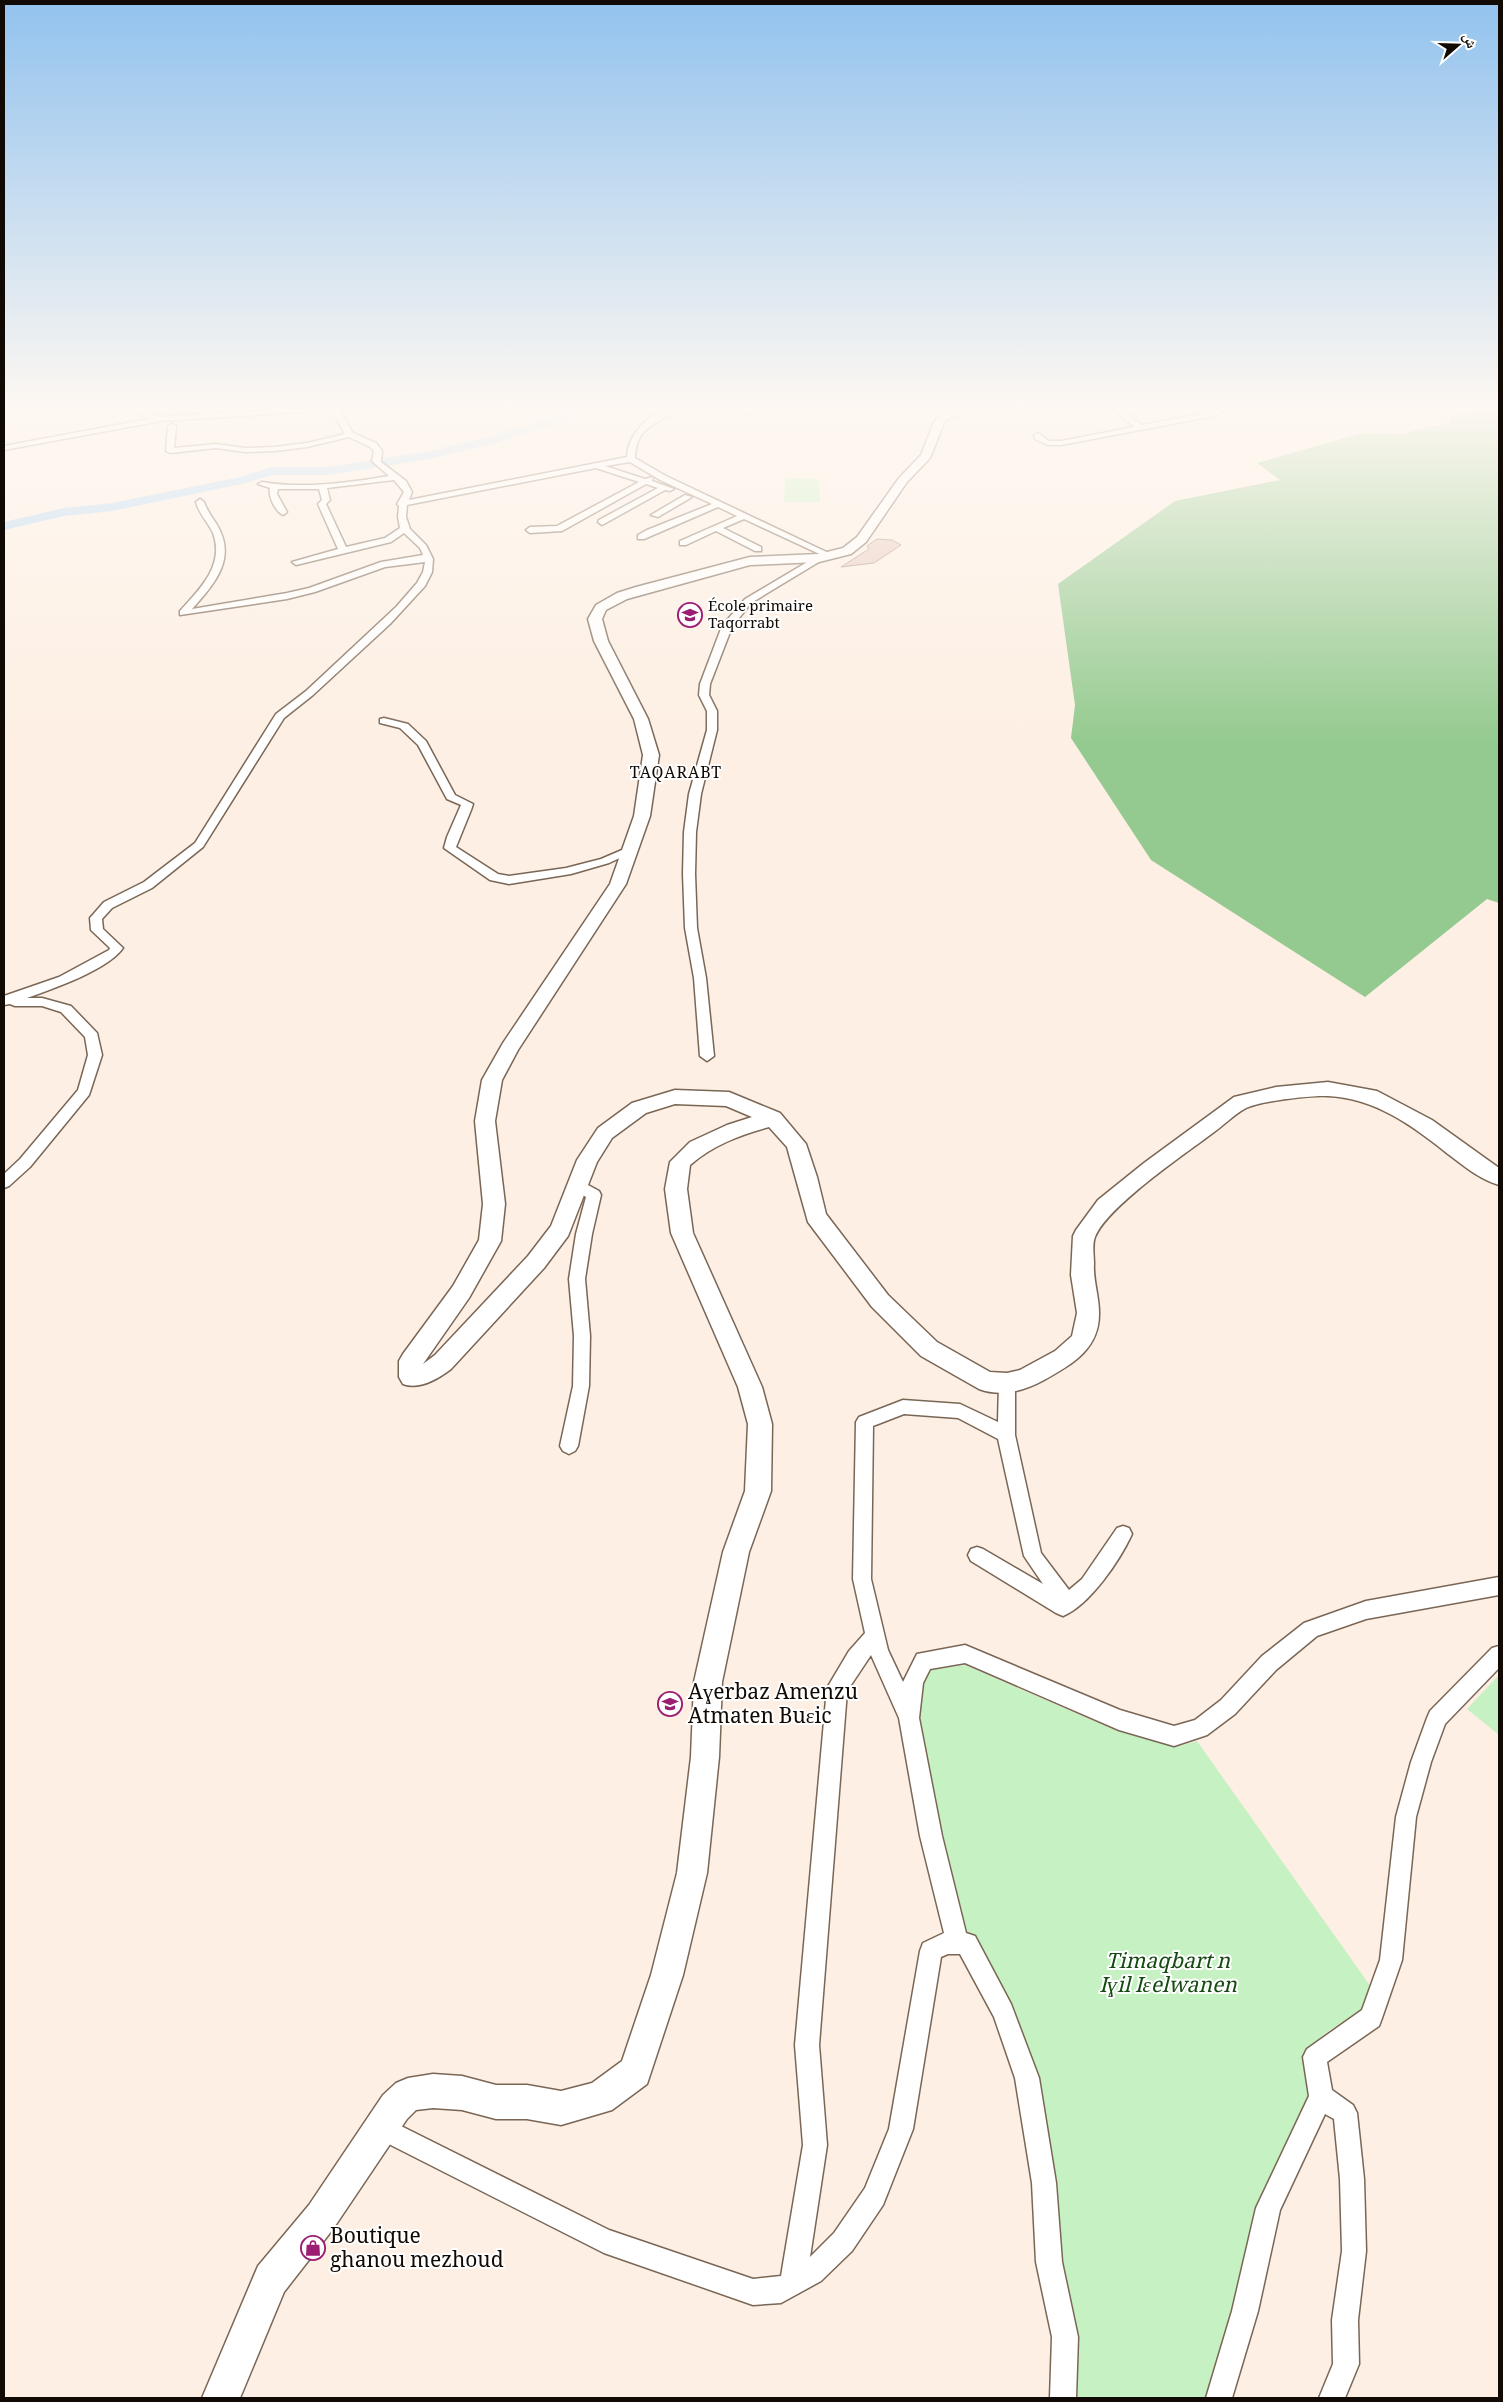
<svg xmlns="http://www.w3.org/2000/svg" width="1503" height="2402" font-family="Georgia,'Noto Naskh Arabic',serif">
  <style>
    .green { fill: #c6f1c2 }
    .forest { fill: #94ca8f }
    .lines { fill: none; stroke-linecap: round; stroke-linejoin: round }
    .river { fill: #b1d6f6; fill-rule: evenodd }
    .building { fill: #e9cbc1; stroke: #ab8f86 }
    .street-casing { stroke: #7a6655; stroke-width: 3 }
    .secondary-casing { stroke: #7a6655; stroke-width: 3 }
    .street { fill: #fff; fill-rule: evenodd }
    .secondary { fill: #fff; fill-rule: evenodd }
    .labels { text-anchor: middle; stroke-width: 4; stroke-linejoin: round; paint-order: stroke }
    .far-poi-label { font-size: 15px; fill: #110a04; stroke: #fff; text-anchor: start }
    .far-quarter-label { font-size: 16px; letter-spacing: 1px; fill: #110a04; stroke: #fff }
    .near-poi-label { font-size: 21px; fill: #110a04; stroke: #fff; text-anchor: start }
    .near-park-label { font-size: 21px; font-style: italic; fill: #154a12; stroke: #fff }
  </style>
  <rect width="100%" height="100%" fill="#fdefe3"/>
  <g class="green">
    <polygon points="785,478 819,479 820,502 784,502"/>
    <polygon points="965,1665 1117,1731 1176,1747 1197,1741 1371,1987 1363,2010 1330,2030 1305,2050 1311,2093 1258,2201 1235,2305 1206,2398 1075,2398 1077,2337 1060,2262 1037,2076 1013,2008 984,1951 973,1934 967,1933 942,1834 920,1719 923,1685 931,1670"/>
    <polygon points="1499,1675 1499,1735 1467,1709"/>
  </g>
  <polygon class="forest" points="1481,406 1499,406 1499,903 1487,899 1365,997 1151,860 1071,738 1075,705 1058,584 1175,501 1280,480 1257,463 1362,433 1401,434 1450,422 1449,415 1467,413"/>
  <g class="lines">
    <polygon class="river" points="574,406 588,406 563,422 492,444 430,459 328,475 273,475 242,484 112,511 64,516 4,530 4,522 64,508 112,503 240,477 272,467 328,467 430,451 484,438 555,416"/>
  </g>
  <polygon class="building" points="877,539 892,540 901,545 874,563 841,567 869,549 867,546"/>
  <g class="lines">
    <defs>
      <g id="street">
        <path d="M123 406C136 406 148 413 160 417L319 406H355L339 409 353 433 376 443 382 451 381 462 406 481 412 492 409 500 627 457C628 432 655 406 681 406 661 425 636 423 635 458L666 476 835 556 828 558 744 519 723 528 761 547V551H755L716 531 686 545H680V541L737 516 718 507 644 539H638V535L647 530 712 504 660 480 630 462 605 466 645 479 653 477 652 481 674 489 670 491 665 490 602 525 598 522 599 520 658 488 646 484 562 531 530 533 526 530 530 527 557 526 639 482 596 468 407 505 406 517 410 529 426 545 433 559 432 572 425 586 390 624 313 695 284 718 203 847 152 888 112 908 102 919 103 929 123 948C108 970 52 989 27 998H42L71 1006 97 1033 102 1055 89 1095 30 1167 9 1186 4 1188V1174L20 1159 78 1090 88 1055 85 1037 61 1012 42 1006H15L10 1004 4 1005V996L59 977 109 950 110 948 91 930 90 918 104 902 144 882 195 843 276 714 306 691 396 607 417 583 423 572 425 562 385 567 315 592 287 599 180 615V611C200 589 225 565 213 533 208 522 199 514 196 502L200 499 204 502C208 514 217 522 221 533 234 563 211 588 192 609L287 593 309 588 381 562 423 555 420 548 404 533 391 542 296 565 292 562 338 549 318 504 322 500 319 489H278L277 494 287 512 283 515C275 511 268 496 270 488L258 484 262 482C303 489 347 483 389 476L372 461 374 451 370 447 349 437 307 447 275 451 245 452 216 448 170 453 166 451 168 426 172 424 176 426 174 448 216 444 245 448 275 447 307 443 345 434 332 410 161 421 4 450V446L149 419ZM394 480 404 492 397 504 399 506 398 517 400 528 385 538 346 547 326 504 330 500 327 488Z"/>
        <polygon points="724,406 735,406 745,409 750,406 759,406 746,414"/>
        <polygon points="1110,406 1118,406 1142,425 1212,412 1223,406 1232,406 1214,416 1061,445 1048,445 1035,439 1034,435 1038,433 1049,441 1061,441 1134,427"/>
        <polygon points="685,495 692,497 658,517 651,515"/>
        <polygon points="819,555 823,558 822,560 751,603 732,627 710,684 709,695 717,711 717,730 701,794 696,832 695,874 697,928 706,978 714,1056 707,1061 700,1056 694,978 685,928 683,874 684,832 689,794 707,730 707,711 699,695 700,684 722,626 745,599"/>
        <polygon points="384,718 408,724 426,741 455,795 473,804 471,810 456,847 498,874 509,876 566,868 601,859 629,847 635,851 609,863 571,874 509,884 490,880 444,848 447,837 461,805 447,799 418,745 400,728 380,723 380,719"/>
        <polygon points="577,1179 599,1191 601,1195 592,1234 585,1279 590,1336 589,1386 578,1446 575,1451 569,1454 563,1451 560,1446 573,1386 574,1336 569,1279 576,1234 586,1197 572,1189 570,1185 572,1181"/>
        <path d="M1007 1376 1013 1378 1015 1383V1435L1041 1553 1069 1590 1082 1579 1117 1528 1123 1526 1129 1528 1132 1534C1120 1560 1090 1605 1063 1616L1056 1613 971 1561 968 1555 971 1549 977 1547 983 1549 1043 1584 1024 1556 998 1439 958 1418 904 1414 873 1426 871 1579 888 1650 903 1682 917 1654 965 1645 1120 1710 1174 1726 1195 1720 1221 1700 1262 1656 1304 1623 1366 1601 1499 1577V1595L1366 1619 1317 1636 1276 1670 1235 1714 1207 1735 1174 1746 1119 1730 965 1663 930 1669 923 1683 919 1718 942 1836 966 1933 975 1936 1011 2004 1039 2078 1056 2183 1062 2262 1078 2337 1076 2398H1050L1052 2337 1036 2262 1032 2183 1015 2078 994 2017 960 1954H948L941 1957 913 2129 883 2205 852 2251 821 2281 781 2303 753 2305 604 2253 373 2136 369 2128 373 2120 381 2116 609 2230 753 2279 781 2276 803 2145 795 2045 827 1688 849 1651 865 1633 853 1579 856 1422 859 1417 903 1400 960 1404 998 1422 999 1383 1001 1378ZM871 1655 899 1718 920 1836 944 1933 923 1943 920 1951 889 2129 865 2188 834 2233 810 2257 827 2145 819 2045 847 1691Z"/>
        <polygon points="1499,1646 1499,1668 1445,1724 1431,1762 1416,1817 1402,1960 1382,2018 1379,2026 1327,2062 1332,2090 1353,2105 1357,2113 1364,2179 1366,2251 1358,2320 1359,2364 1345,2398 1319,2398 1333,2364 1332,2320 1342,2251 1340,2179 1334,2119 1325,2114 1280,2210 1258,2311 1232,2398 1206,2398 1232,2311 1256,2208 1309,2096 1303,2057 1307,2049 1362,2010 1380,1960 1396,1817 1411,1762 1427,1718 1430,1711 1492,1648"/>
      </g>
      <path id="secondary" d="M947 406H958L956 409 964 406H979L947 419 944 423 930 458 907 482 866 542 851 554 819 562 750 565 627 599 606 610 602 619 608 641 648 719 659 755 650 816 626 884 518 1050 502 1080 495 1121 505 1204 501 1241 469 1298 423 1364 435 1355 528 1256 551 1226 577 1160 598 1128 632 1103 675 1090 729 1092 780 1113 806 1144 817 1177 826 1214 888 1295 937 1342 990 1372 1007 1373 1020 1370 1055 1351 1072 1336 1077 1313 1071 1275 1073 1236 1076 1230 1098 1200 1144 1163 1234 1097 1276 1087 1328 1082 1377 1091 1432 1120 1499 1168V1185C1479 1179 1464 1166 1448 1154 1413 1126 1375 1098 1328 1096 1312 1095 1260 1101 1246 1108 1233 1115 1222 1127 1210 1135 1182 1156 1107 1207 1095 1237 1092 1244 1094 1256 1094 1264 1093 1280 1099 1296 1099 1312 1100 1349 1072 1364 1044 1380 1024 1391 1001 1397 979 1389L921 1356 872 1307 808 1222 787 1147 769 1127C740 1135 713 1145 690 1165L687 1189 693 1233 762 1387 772 1424 771 1491 749 1552 722 1682 719 1757 707 1873 683 1975 651 2072 647 2084 612 2110 561 2125 527 2119H496L462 2110 433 2108 416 2110 407 2119 333 2229 284 2292 240 2398H202L258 2266 309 2205 383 2095 396 2083 408 2078 433 2074 462 2076 496 2085H527L561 2091 592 2083 622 2061 651 1975 677 1873 691 1757 694 1682 723 1552 745 1491 748 1424 738 1387 671 1233 665 1189 670 1162 690 1142 727 1125 752 1117 726 1106 675 1104 646 1113 612 1138 597 1162 568 1236 544 1268 451 1369C438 1379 419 1390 403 1384L399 1377V1361L403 1354 453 1286 479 1240 483 1204 475 1121 482 1080 503 1043 610 884 634 816 643 755 634 719 594 641 588 619 596 605 617 593 636 587 750 557 819 554 843 548 857 537 899 478 921 455 934 422Z"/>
    </defs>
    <use href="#street" class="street-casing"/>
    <use href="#secondary" class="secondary-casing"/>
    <use href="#street" class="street"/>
    <use href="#secondary" class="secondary"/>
  </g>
  <linearGradient id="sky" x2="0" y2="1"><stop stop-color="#92c2ee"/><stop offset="0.55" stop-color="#fef8f2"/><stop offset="1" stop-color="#fef8f2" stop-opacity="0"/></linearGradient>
  <rect width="1503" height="742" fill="url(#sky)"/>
  <defs>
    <symbol id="school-ring" viewBox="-11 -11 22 22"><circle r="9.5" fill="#fff" stroke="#9c1e73" stroke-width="1.5"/><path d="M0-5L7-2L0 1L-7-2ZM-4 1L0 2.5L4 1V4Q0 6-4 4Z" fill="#9c1e73"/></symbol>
    <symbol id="shop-ring" viewBox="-11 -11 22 22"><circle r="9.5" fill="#fff" stroke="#9c1e73" stroke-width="1.5"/><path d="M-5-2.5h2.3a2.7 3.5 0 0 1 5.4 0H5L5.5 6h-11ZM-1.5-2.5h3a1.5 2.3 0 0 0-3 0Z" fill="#9c1e73"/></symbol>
  </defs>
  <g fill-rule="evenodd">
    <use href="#school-ring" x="676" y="601" width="28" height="28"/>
    <use href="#school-ring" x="656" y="1690" width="28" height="28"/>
    <use href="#shop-ring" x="299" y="2234" width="28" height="28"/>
  </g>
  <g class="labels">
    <g class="far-poi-label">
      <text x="708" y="611">École primaire<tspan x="708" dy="17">Taqorrabt</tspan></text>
    </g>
    <g class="far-quarter-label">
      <text x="676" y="778">TAQARABT</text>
    </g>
    <g class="near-poi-label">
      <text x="688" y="1699">Aɣerbaz Amenzu<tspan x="688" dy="24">Atmaten Buɛic</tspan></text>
      <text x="330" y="2243">Boutique<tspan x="330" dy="24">ghanou mezhoud</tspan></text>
    </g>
    <g class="near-park-label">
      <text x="1168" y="1968">Timaqbart n<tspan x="1168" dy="24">Iɣil Iɛelwanen</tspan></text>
    </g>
  </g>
  <rect width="1503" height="2402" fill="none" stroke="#110a04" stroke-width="10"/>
  <g transform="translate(1458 45) rotate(70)" stroke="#ffffff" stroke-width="4" paint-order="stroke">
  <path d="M0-4L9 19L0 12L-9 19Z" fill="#110a04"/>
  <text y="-8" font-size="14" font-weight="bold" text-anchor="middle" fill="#110a04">ش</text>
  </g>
</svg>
